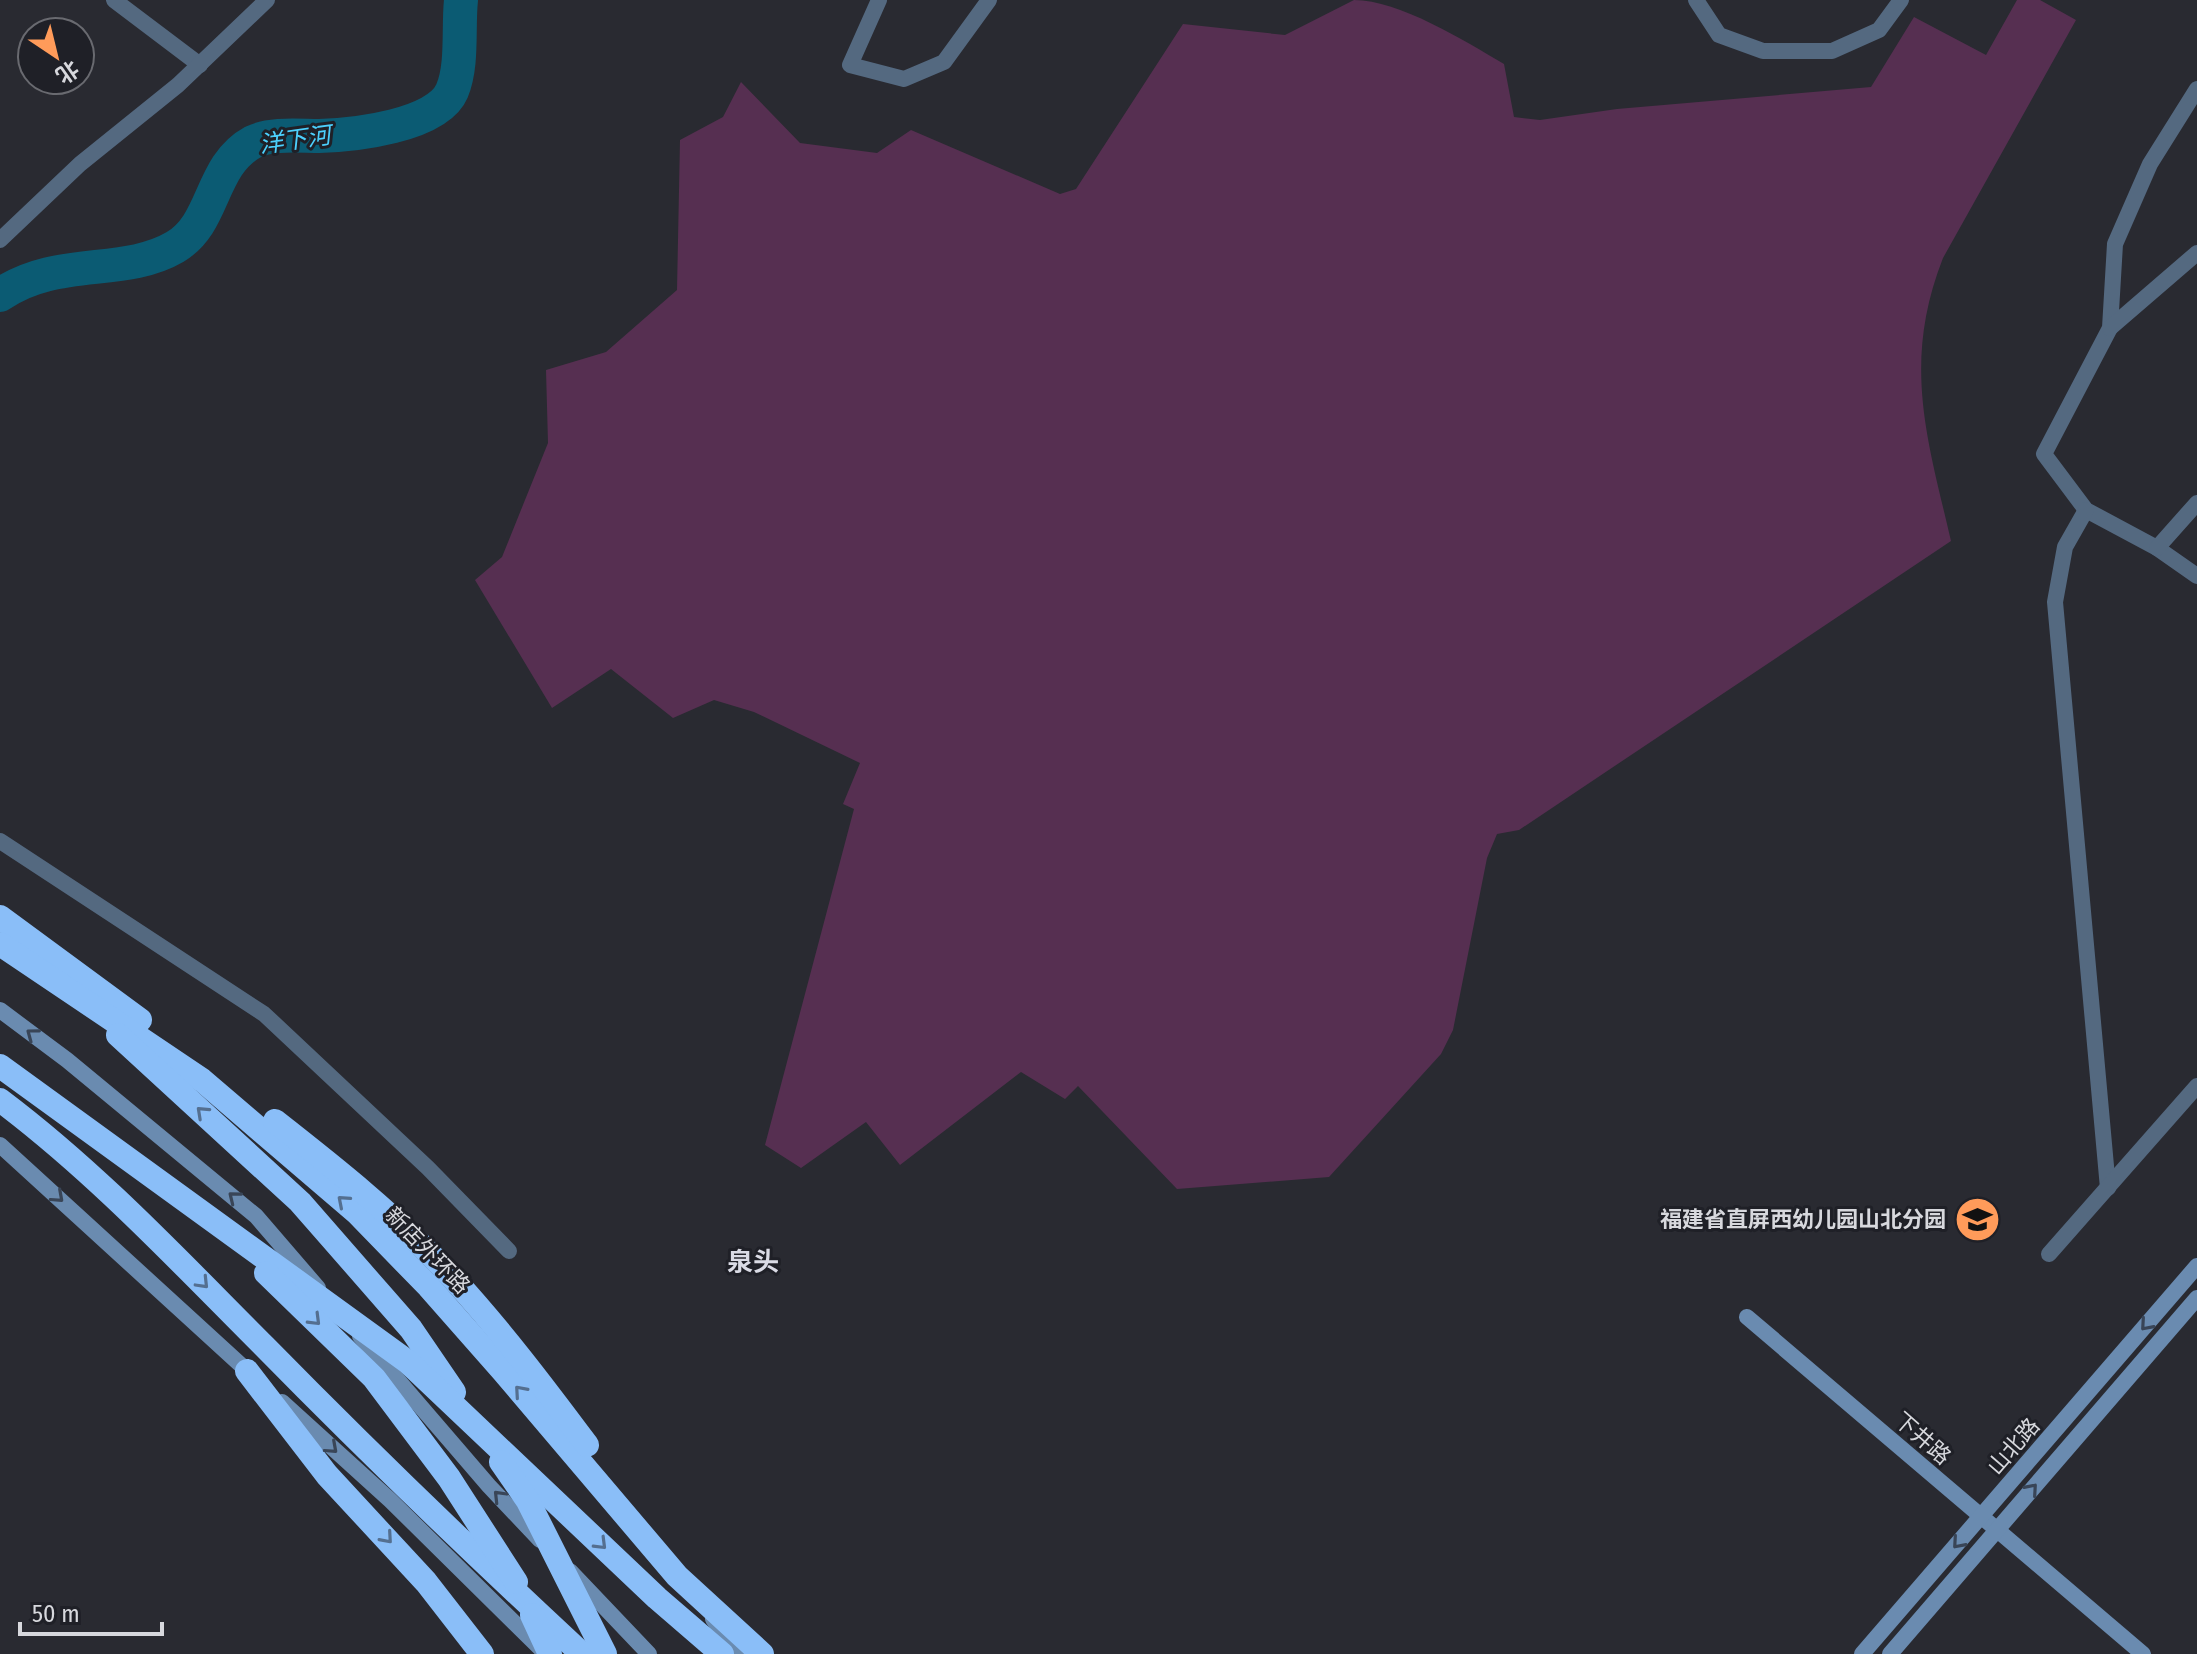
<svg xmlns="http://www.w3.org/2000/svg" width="2197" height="1654" font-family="'Fira Sans Condensed','Noto Sans SC',sans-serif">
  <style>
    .green { fill: #562f51 }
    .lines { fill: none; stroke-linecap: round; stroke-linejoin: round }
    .river { stroke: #0b5b73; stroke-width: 34 }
    .street { stroke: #546980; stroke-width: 16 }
    .secondary { stroke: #6a8bb0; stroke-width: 16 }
    .highway { stroke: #8abef8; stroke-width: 24 }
    .oneway { stroke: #394557 }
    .oneway2 { stroke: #546f90 }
    .labels { text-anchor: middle; stroke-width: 6; stroke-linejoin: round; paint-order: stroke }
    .poi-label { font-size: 22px; font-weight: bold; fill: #d7d8dd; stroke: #1f2027; text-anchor: end }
    .street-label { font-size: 22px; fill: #d7d8dd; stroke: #1f2027 }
    .water-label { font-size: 24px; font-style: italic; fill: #4cd0fd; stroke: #1f2027 }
    .quarter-label { font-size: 26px; font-weight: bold; fill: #dadbe5; stroke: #1f2027 }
  </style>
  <rect width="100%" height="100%" fill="#292a31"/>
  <path class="green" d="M1354 0C1399 0 1465 41 1504 64L1514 117 1540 120 1617 109 1871 87 1914 17 1986 55 2017 0H2040L2076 20 1943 258C1902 363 1927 437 1951 541L1519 830 1497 834 1487 858 1453 1030 1441 1054 1329 1177 1177 1189 1078 1086 1065 1099 1021 1072 900 1165 866 1122 801 1168 765 1145 854 809 843 804 860 763 754 712 714 700 673 718 611 669 552 708 475 580 502 557 548 443 546 370 606 352 677 290 680 140 723 117 741 82 800 143 877 153 911 130 1060 194 1076 189 1183 24 1285 35Z"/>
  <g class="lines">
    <path class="river" d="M0 295C55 256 124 277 175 247 216 223 209 166 253 142 271 133 299 136 319 136 354 135 437 126 452 91 463 65 458 28 461 0"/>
    <g class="street">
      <polyline points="114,0 200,65"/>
      <polyline points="879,0 850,65 904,79 944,62 989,0"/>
      <polyline points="1696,0 1719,35 1763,51 1832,51 1879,30 1901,0"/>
      <polyline points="2197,89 2150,164 2115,244 2110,328 2044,454 2086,510 2157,548 2197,576"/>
      <polyline points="0,240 80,164 178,85 267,0"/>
      <polyline points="2110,328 2197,253"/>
      <polyline points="2086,510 2065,547 2055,602 2108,1188"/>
      <polyline points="2157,548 2197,503"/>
      <polyline points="0,841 264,1014 428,1168 509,1251"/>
      <polyline points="2049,1254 2197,1086"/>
    </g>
    <g class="secondary">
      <polyline points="0,1010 67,1060 256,1216 318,1288"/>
      <polyline points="0,1145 253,1376"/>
      <polyline points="1747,1317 2143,1654"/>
      <polyline points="360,1336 489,1486 540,1540"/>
      <polyline points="282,1402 390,1500 543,1651"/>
      <polyline points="570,1571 649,1654"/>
      <polyline points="713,1619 737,1654"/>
      <polyline points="1862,1654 2197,1266"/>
      <polyline points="1890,1654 2197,1298"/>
    </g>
    <g class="highway">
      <polyline points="0,917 140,1020"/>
      <polyline points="0,944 202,1080 357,1213 429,1287 503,1371 677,1576 762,1654"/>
      <polyline points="118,1035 300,1202 411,1329 454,1392"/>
      <polyline points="0,1066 408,1362 657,1598 722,1654"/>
      <path d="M0 1100C97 1173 179 1261 265 1347 368 1452 474 1554 582 1654"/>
      <path d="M275 1121C335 1168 397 1217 449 1274 499 1328 543 1386 587 1445"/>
      <polyline points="266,1273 374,1378 449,1478 516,1582"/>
      <polyline points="247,1371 327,1475 426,1582 482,1654"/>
      <polyline points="501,1462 528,1501 605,1654"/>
      <polyline points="532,1615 550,1654"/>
    </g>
  </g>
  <defs><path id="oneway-chevron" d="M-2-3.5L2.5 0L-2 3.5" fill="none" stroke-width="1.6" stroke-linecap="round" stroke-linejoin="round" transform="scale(2)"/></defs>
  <g class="oneway">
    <use href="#oneway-chevron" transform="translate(32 1034) rotate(-143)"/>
    <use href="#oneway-chevron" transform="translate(58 1197) rotate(42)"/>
    <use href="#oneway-chevron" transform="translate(234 1197) rotate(-141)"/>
    <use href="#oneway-chevron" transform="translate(2146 1325) rotate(131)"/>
    <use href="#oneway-chevron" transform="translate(332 1448) rotate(42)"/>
    <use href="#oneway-chevron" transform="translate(2032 1489) rotate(-49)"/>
    <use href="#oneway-chevron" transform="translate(499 1496) rotate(-134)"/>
    <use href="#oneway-chevron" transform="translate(1958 1543) rotate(131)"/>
  </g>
  <g class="oneway2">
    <use href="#oneway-chevron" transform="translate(202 1112) rotate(-137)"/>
    <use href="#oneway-chevron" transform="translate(343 1201) rotate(-139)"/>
    <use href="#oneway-chevron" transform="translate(203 1283) rotate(46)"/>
    <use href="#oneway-chevron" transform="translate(315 1320) rotate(45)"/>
    <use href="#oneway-chevron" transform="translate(520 1391) rotate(-131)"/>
    <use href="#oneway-chevron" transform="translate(387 1538) rotate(49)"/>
    <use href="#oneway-chevron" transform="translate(601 1544) rotate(45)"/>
  </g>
  <defs>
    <symbol id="school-disc" viewBox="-11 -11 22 22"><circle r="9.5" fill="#ff9b5a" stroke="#1f2027"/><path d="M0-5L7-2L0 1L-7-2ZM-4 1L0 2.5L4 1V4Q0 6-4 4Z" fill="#111"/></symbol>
  </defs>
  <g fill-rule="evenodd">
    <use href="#school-disc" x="1952" y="1194" width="51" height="51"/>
  </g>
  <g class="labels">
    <g class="poi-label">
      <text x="1946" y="1227">福建省直屏西幼儿园山北分园</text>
    </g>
    <g class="street-label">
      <text transform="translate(428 1250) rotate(46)" y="8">新店外环路</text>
      <text transform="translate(1923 1438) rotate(41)" y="8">下井路</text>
      <text transform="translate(2013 1446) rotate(-49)" y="8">山北路</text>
    </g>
    <g class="water-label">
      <text transform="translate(295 140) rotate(-8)" y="8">洋下河</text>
    </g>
    <g class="quarter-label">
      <text x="753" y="1271">泉头</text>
    </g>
  </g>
  <g transform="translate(56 56) rotate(145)"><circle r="38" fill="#1f2027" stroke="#696a70" stroke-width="2"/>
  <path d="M0-6L14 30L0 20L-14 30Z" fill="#ff9b5a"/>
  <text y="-12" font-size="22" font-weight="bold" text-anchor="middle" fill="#d7d8dd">北</text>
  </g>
  <path d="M20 1622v12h142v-12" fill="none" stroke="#d7d8dd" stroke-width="4"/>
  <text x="32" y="1622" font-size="24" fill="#d7d8dd" stroke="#1f2027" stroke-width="6" paint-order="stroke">50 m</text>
</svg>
